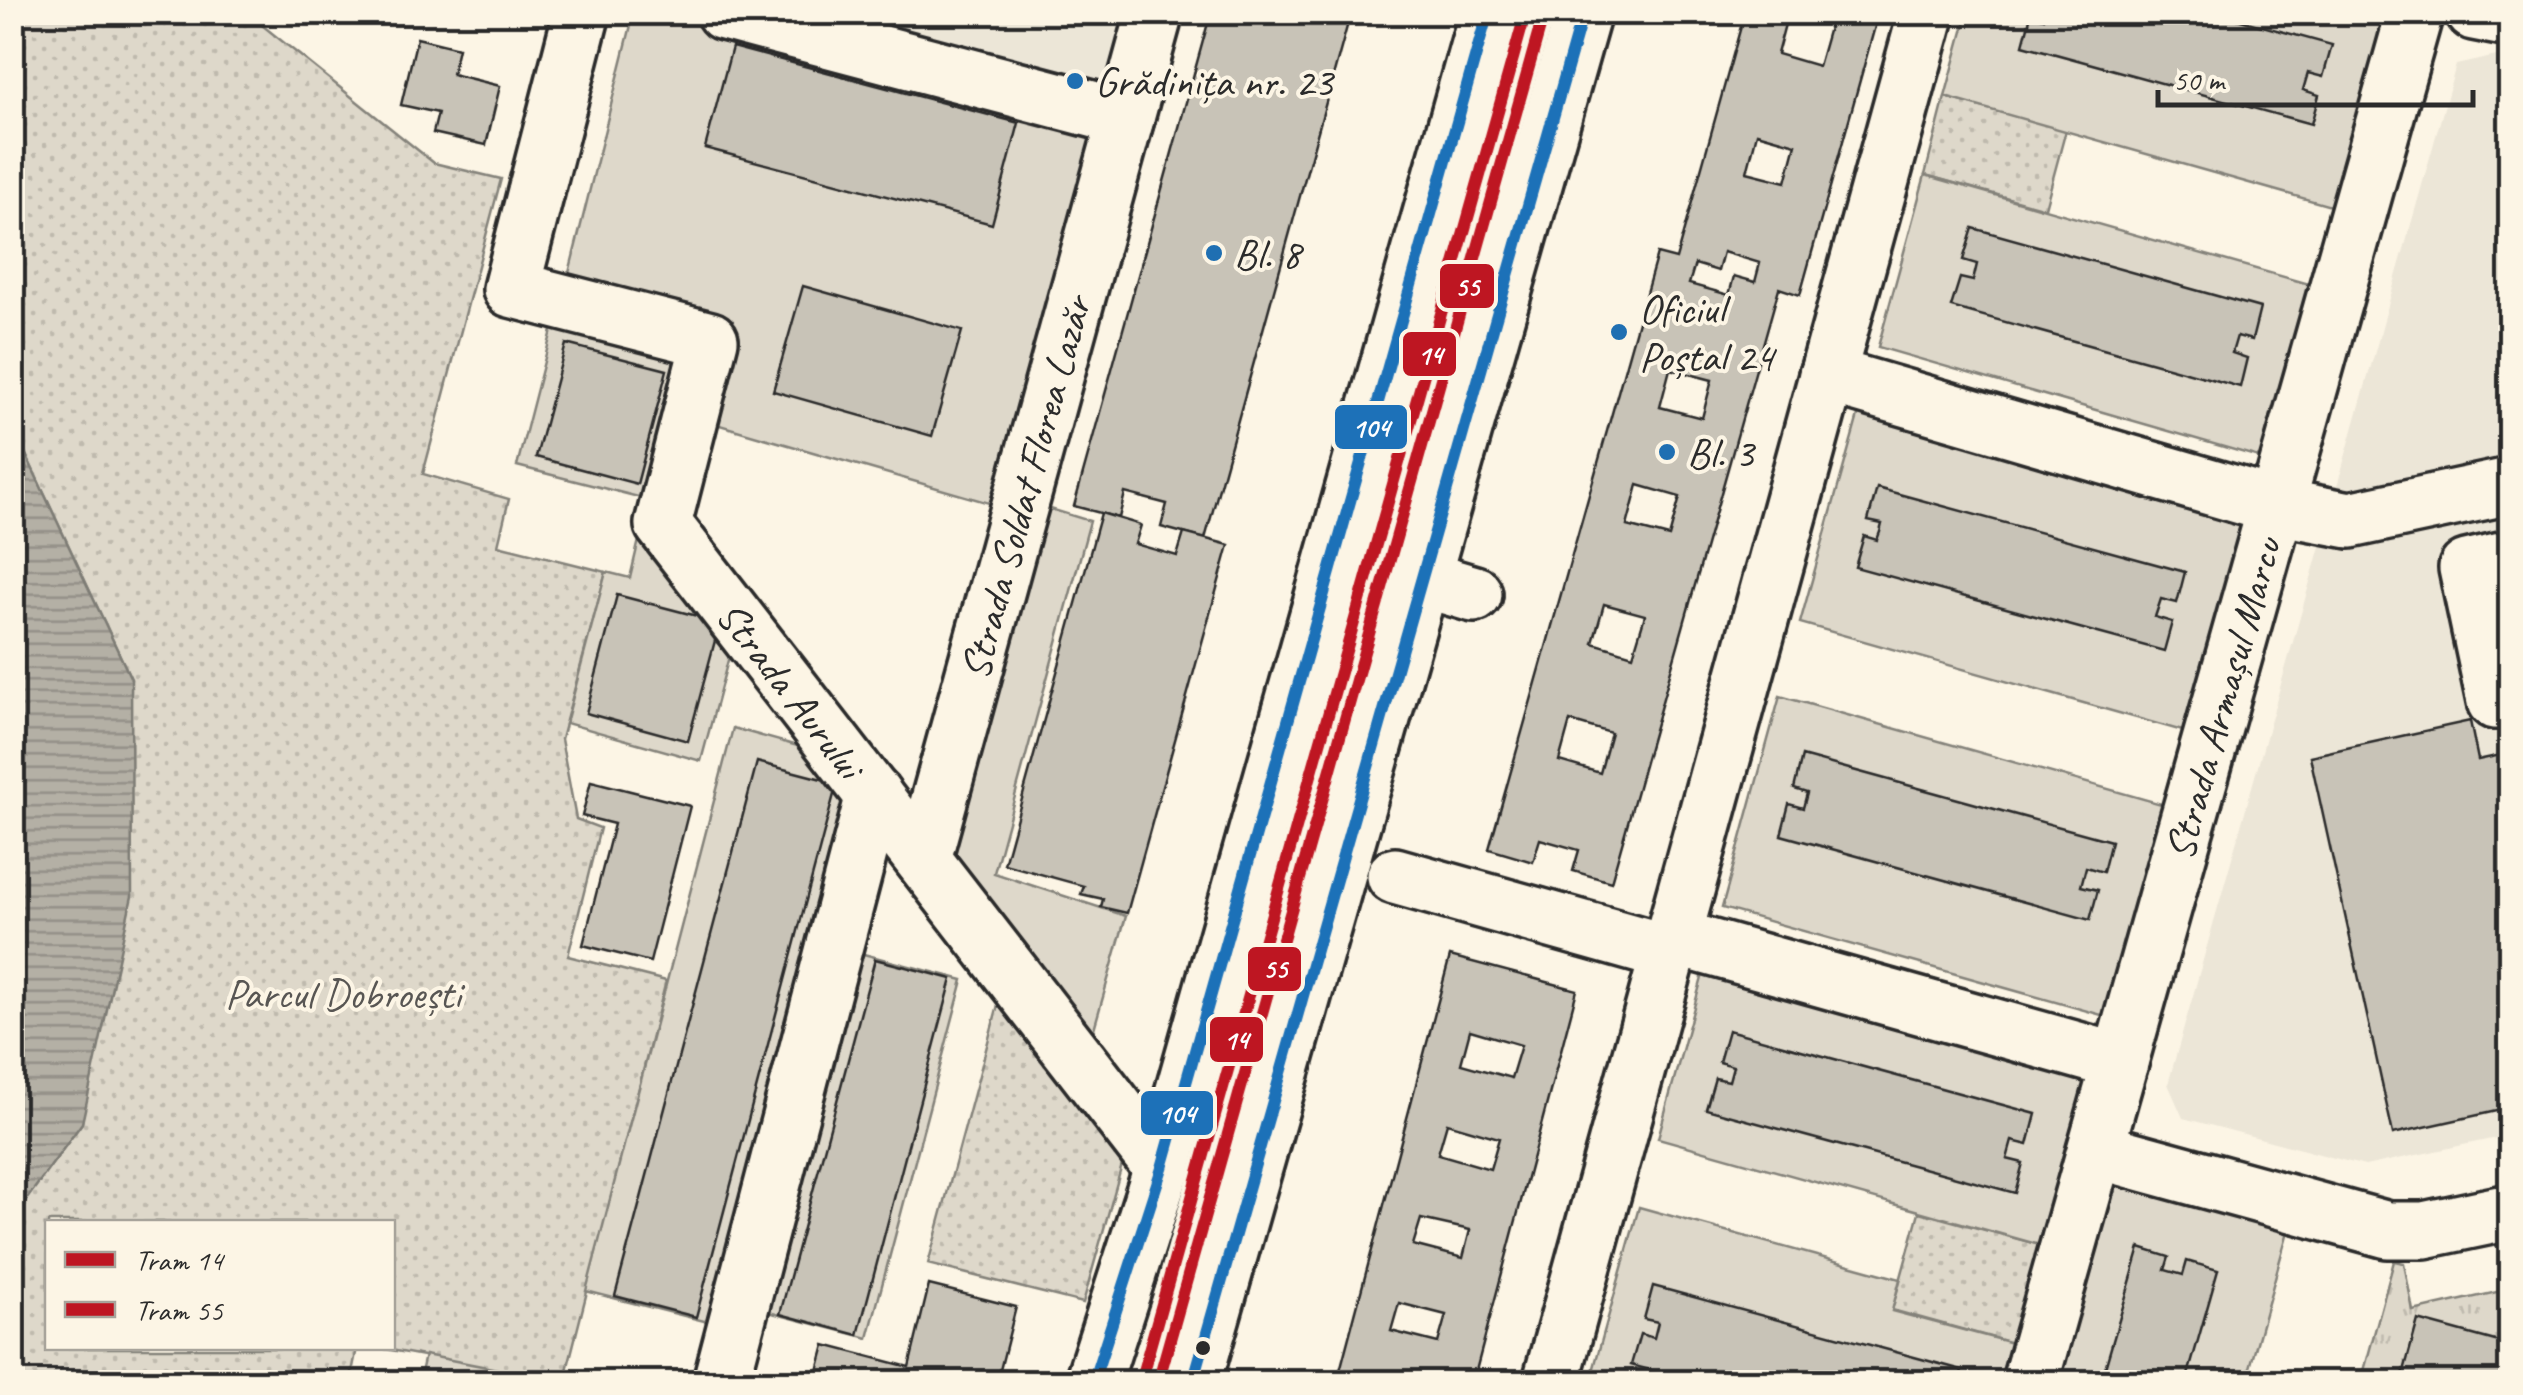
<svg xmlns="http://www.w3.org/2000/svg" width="2523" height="1395" font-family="Caveat,sans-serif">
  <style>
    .built { fill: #ece6d7 }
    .grass { fill: url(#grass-tufts); stroke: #84827a; stroke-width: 2.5 }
    .park { fill: url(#park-dots); stroke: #84827a; stroke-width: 2.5 }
    .garden { fill: #ded8ca; stroke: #84827a; stroke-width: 2.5 }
    .water { fill: url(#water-rules); stroke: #7d7b74; stroke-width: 2.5 }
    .building { fill: #c8c3b7; stroke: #2b2b2b; stroke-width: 2.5; fill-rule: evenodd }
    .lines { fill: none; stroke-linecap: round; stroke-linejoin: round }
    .minor-casing { stroke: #2b2b2b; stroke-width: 62 }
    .major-casing { stroke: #2b2b2b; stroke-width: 62 }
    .minor { stroke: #fcf5e5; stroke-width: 55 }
    .major { stroke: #fcf5e5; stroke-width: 55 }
    .bus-1-casing { stroke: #fcf5e5; stroke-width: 20 }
    .bus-1 { stroke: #1d71b8; stroke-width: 12 }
    .tram-1-casing { stroke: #fcf5e5; stroke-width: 20 }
    .tram-2-casing { stroke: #fcf5e5; stroke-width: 20 }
    .tram-1 { stroke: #be1622; stroke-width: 12 }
    .tram-2 { stroke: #be1622; stroke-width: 12 }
    .poi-dot { fill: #1f6fb2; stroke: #fcf5e5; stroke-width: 4 }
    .bus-dot { fill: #2b2b2b; stroke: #fcf5e5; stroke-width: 4 }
    .labels { text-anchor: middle; stroke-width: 8; stroke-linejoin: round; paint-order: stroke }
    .poi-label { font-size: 42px; fill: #2b2b2b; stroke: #fcf5e5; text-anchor: start }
    .street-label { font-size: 42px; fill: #2b2b2b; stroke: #fcf5e5 }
    .park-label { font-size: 42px; fill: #585653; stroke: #fcf5e5 }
    .line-badge { stroke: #fcf5e5; stroke-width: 4 }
    .badge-label { font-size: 28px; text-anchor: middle; font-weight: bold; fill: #fff }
  </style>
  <defs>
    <pattern id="grass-tufts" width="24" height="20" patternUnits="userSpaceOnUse" patternTransform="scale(2.5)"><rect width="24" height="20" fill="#ded8ca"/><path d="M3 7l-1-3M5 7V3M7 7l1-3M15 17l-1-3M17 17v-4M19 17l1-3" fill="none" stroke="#bfbaae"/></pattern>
    <pattern id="park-dots" width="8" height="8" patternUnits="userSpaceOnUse" patternTransform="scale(2.5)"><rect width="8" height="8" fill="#ded8ca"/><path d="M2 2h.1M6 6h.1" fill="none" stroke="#bfbaae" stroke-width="1.8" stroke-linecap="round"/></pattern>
    <pattern id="water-rules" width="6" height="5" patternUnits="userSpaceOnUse" patternTransform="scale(2.5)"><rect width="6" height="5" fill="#b4b0a5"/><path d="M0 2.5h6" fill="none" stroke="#938f87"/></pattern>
  </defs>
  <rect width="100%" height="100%" fill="#fcf5e5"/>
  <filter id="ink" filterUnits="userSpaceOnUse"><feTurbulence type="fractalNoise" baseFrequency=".01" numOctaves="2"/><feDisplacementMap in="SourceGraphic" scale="20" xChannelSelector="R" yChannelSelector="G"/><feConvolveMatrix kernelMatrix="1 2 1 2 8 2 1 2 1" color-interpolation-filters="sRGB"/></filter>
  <g filter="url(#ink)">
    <g class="built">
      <polygon points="774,13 1142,13 1116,106"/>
      <polygon points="2510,53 2510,1135 2365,1166 2183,1118 2168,1084 2456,65"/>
    </g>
    <polygon class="grass" points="2394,1261 2404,1263 2413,1311 2510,1289 2510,1382 2361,1382"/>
    <g class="park">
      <polygon points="12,13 247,13 434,163 501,179 423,474 509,499 498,545 606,572 561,739 576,819 600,828 568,956 666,981 564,1382 380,1348 392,1348 392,1222 48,1222 48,1348 357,1348 350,1382 13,1382 13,1218 82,1123 131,679 13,427"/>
      <polygon points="1945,97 2066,130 2045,208 1925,175"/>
      <polygon points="1002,990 1125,1154 1083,1303 928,1264"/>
      <polygon points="1919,1212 2040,1245 2012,1343 1892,1310"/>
    </g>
    <g class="garden">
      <polygon points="634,13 655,13 1097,132 996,505 709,422 730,331 566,285"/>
      <polygon points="1968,13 2390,13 2334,207 1945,97"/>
      <polygon points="1925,175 2312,285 2262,458 1878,347"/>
      <polygon points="556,315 689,350 650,500 517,466"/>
      <polygon points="1861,405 2249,514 2186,732 1800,623"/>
      <polygon points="1034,504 1090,521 994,873 1126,916 1088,1050 936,856"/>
      <polygon points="639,540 671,550 735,634 701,761 566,723 606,572 630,578"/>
      <polygon points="1780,696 2165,805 2105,1016 1722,908"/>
      <polygon points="733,728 805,748 850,803 716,1324 586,1291"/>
      <polygon points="852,951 963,980 868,1338 757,1309"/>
      <polygon points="1705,967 2088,1076 2040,1245 1658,1138"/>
      <polygon points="2107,1181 2288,1231 2246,1382 2049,1382"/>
      <polygon points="1639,1207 1900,1279 1892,1311 2012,1343 2000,1382 1590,1382"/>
      <polygon points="425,1355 564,1382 419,1382"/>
    </g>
    <polygon class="water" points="13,427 131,679 132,896 82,1123 13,1218"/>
    <g class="building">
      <polygon points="1211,12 1351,12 1205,539 1161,527 1167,504 1125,493 1119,518 1074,506"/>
      <path d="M1745 12H1879L1800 295 1779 288 1611 882 1573 871 1579 850 1540 839 1533 862 1489 849 1657 254 1676 259ZM1788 13 1830 24 1818 66 1777 54ZM1757 133 1796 144 1786 182 1747 172ZM1723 252 1760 263 1755 282 1734 276 1729 295 1689 284 1695 264 1718 271ZM1670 369 1712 380 1702 418 1660 407ZM1638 485 1680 497 1669 537 1627 526ZM1604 604 1645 615 1633 655 1593 643ZM1570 721 1611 733 1600 773 1559 761Z"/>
      <polygon points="2046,12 2211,12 2332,45 2323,77 2308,73 2303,90 2319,95 2311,124 2023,45 2031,15 2044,18"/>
      <polygon points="417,38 458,48 452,74 500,86 486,145 433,133 438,113 401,105"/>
      <polygon points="732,47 1019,123 992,224 705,148"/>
      <polygon points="1973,228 2260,308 2252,340 2237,336 2232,353 2247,358 2240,387 1951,307 1960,278 1973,281 1977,264 1963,260"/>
      <polygon points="803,286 962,331 932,436 773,391"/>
      <polygon points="566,344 667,370 637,484 536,457"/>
      <polygon points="1877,488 2185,572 2177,603 2161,599 2155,617 2172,622 2164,651 1855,567 1864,536 1877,540 1880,532 1882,524 1868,521"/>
      <polygon points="1101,513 1141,525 1135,544 1177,556 1184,533 1229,545 1127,913 1101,907 1103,899 1081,894 1084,886 1004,864"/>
      <polygon points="617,595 720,622 688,741 586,713"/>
      <polygon points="2470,721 2478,760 2510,753 2510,1108 2393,1134 2310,756"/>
      <polygon points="1802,756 2111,841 2103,872 2086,867 2081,886 2098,890 2090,920 1781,835 1789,804 1803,808 1807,793 1794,789"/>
      <polygon points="757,762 837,783 696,1317 615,1296"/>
      <polygon points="591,781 690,806 650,962 583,945 614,824 582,816"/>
      <path d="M1450 956 1577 990 1473 1382H1337ZM1470 1030 1521 1045 1511 1078 1461 1064ZM1447 1123 1499 1138 1490 1169 1438 1154ZM1421 1219 1470 1230 1463 1258 1413 1245ZM1399 1303 1446 1315 1438 1343 1391 1331Z"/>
      <polygon points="875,959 952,979 858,1335 780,1314"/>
      <polygon points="1728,1030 2036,1114 2028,1145 2012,1141 2007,1159 2023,1163 2015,1193 1706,1109 1715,1078 1729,1081 1733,1066 1719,1062"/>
      <polygon points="2140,1248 2169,1257 2165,1270 2183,1275 2187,1261 2218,1270 2186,1382 2101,1382"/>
      <polygon points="929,1285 1016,1307 997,1382 815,1382 825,1345 909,1367"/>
      <polygon points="1653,1286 1962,1370 1959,1382 1696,1382 1631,1365 1640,1334 1654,1338 1658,1322 1644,1319"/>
      <polygon points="2418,1320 2510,1345 2510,1382 2401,1382"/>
      <polygon points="751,1364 788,1372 785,1382 747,1382"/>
    </g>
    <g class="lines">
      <defs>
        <g id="minor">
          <path id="s1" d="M582 12 511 289 710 340 663 524 1162 1168"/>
          <polyline points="724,12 1126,118"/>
          <polyline points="2474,12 2510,19"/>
          <polyline points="1827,375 2276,506 2350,520 2510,486"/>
          <polyline points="2510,558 2467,568 2495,701 2510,698"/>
          <polyline points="1423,579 1474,594"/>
          <path id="s2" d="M923 859 1155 12"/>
          <polyline points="1395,876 1669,953"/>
          <polyline points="1673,937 2120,1062"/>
          <polyline points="2096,1150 2388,1230 2424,1230 2510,1212"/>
          <polyline points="721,1382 874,795"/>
          <polyline points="1551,1382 1927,12"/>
          <path id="s3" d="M2030 1382 2415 12"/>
        </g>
        <g id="major">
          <polyline points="1093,1382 1162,1168 1488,12"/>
          <polyline points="1193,1382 1583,12"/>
        </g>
      </defs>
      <use href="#minor" class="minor-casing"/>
      <use href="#major" class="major-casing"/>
      <use href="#minor" class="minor"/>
      <use href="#major" class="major"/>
      <defs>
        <g id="bus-1">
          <polyline points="1093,1382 1162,1168 1488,12"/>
          <polyline points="1193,1382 1583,12"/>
        </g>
      </defs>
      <use href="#bus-1" class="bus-1-casing"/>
      <use href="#bus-1" class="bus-1"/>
      <defs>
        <polyline id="tram-1" points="1140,1382 1526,12"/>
        <polyline id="tram-2" points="1158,1382 1543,17"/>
      </defs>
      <use href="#tram-1" class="tram-1-casing"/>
      <use href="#tram-2" class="tram-2-casing"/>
      <use href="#tram-1" class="tram-1"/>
      <use href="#tram-2" class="tram-2"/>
    </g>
  </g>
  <g class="poi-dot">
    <circle cx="1075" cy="81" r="10"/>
    <circle cx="1214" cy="253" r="10"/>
    <circle cx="1619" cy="332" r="10"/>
    <circle cx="1667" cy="452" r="10"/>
  </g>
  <circle class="bus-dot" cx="1203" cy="1348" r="9"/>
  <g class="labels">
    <g class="poi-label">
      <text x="1095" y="96">Grădinița nr. 23</text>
      <text x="1234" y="268">Bl. 8</text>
      <text x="1639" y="323">Oficiul<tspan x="1639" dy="48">Poștal 24</tspan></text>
      <text x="1687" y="467">Bl. 3</text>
    </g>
    <g class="street-label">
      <text dy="15" stroke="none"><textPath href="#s2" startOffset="385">Strada Soldat Florea Lazăr</textPath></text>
      <text dy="15" stroke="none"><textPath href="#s1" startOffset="890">Strada Aurului</textPath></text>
      <text dy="15" stroke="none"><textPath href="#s3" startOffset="710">Strada Armașul Marcu</textPath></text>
    </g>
    <g class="park-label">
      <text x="343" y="1008">Parcul Dobroești</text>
    </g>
  </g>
  <g class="line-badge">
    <rect x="1438" y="262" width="58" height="48" rx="10" fill="#be1622"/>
    <rect x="1401" y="330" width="57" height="48" rx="10" fill="#be1622"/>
    <rect x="1333" y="403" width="76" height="48" rx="10" fill="#1d71b8"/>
    <rect x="1246" y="945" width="57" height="48" rx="10" fill="#be1622"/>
    <rect x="1208" y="1015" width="57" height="49" rx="10" fill="#be1622"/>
    <rect x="1139" y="1089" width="76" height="48" rx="10" fill="#1d71b8"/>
  </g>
  <g class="badge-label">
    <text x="1467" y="296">55</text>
    <text x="1430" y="364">14</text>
    <text x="1371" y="437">104</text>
    <text x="1275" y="978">55</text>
    <text x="1236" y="1049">14</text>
    <text x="1177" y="1123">104</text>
  </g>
  <rect width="2523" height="1395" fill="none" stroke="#fcf5e5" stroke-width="50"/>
  <rect x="25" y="25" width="2473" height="1345" fill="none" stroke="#2b2b2b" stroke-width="4" filter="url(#ink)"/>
  <rect x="45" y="1220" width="350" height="130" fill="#fcf5e5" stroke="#a8a49b" stroke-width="2.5"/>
  <rect x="65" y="1252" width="50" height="15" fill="#be1622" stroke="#a8a49b" stroke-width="2.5"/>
  <text x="135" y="1270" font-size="30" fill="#2b2b2b">Tram 14</text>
  <rect x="65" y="1302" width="50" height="15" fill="#be1622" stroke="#a8a49b" stroke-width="2.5"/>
  <text x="135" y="1320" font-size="30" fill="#2b2b2b">Tram 55</text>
  <path d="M2158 90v15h315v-15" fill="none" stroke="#2b2b2b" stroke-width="5"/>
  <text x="2173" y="90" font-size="30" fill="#2b2b2b" stroke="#fcf5e5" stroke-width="8" paint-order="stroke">50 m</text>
</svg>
